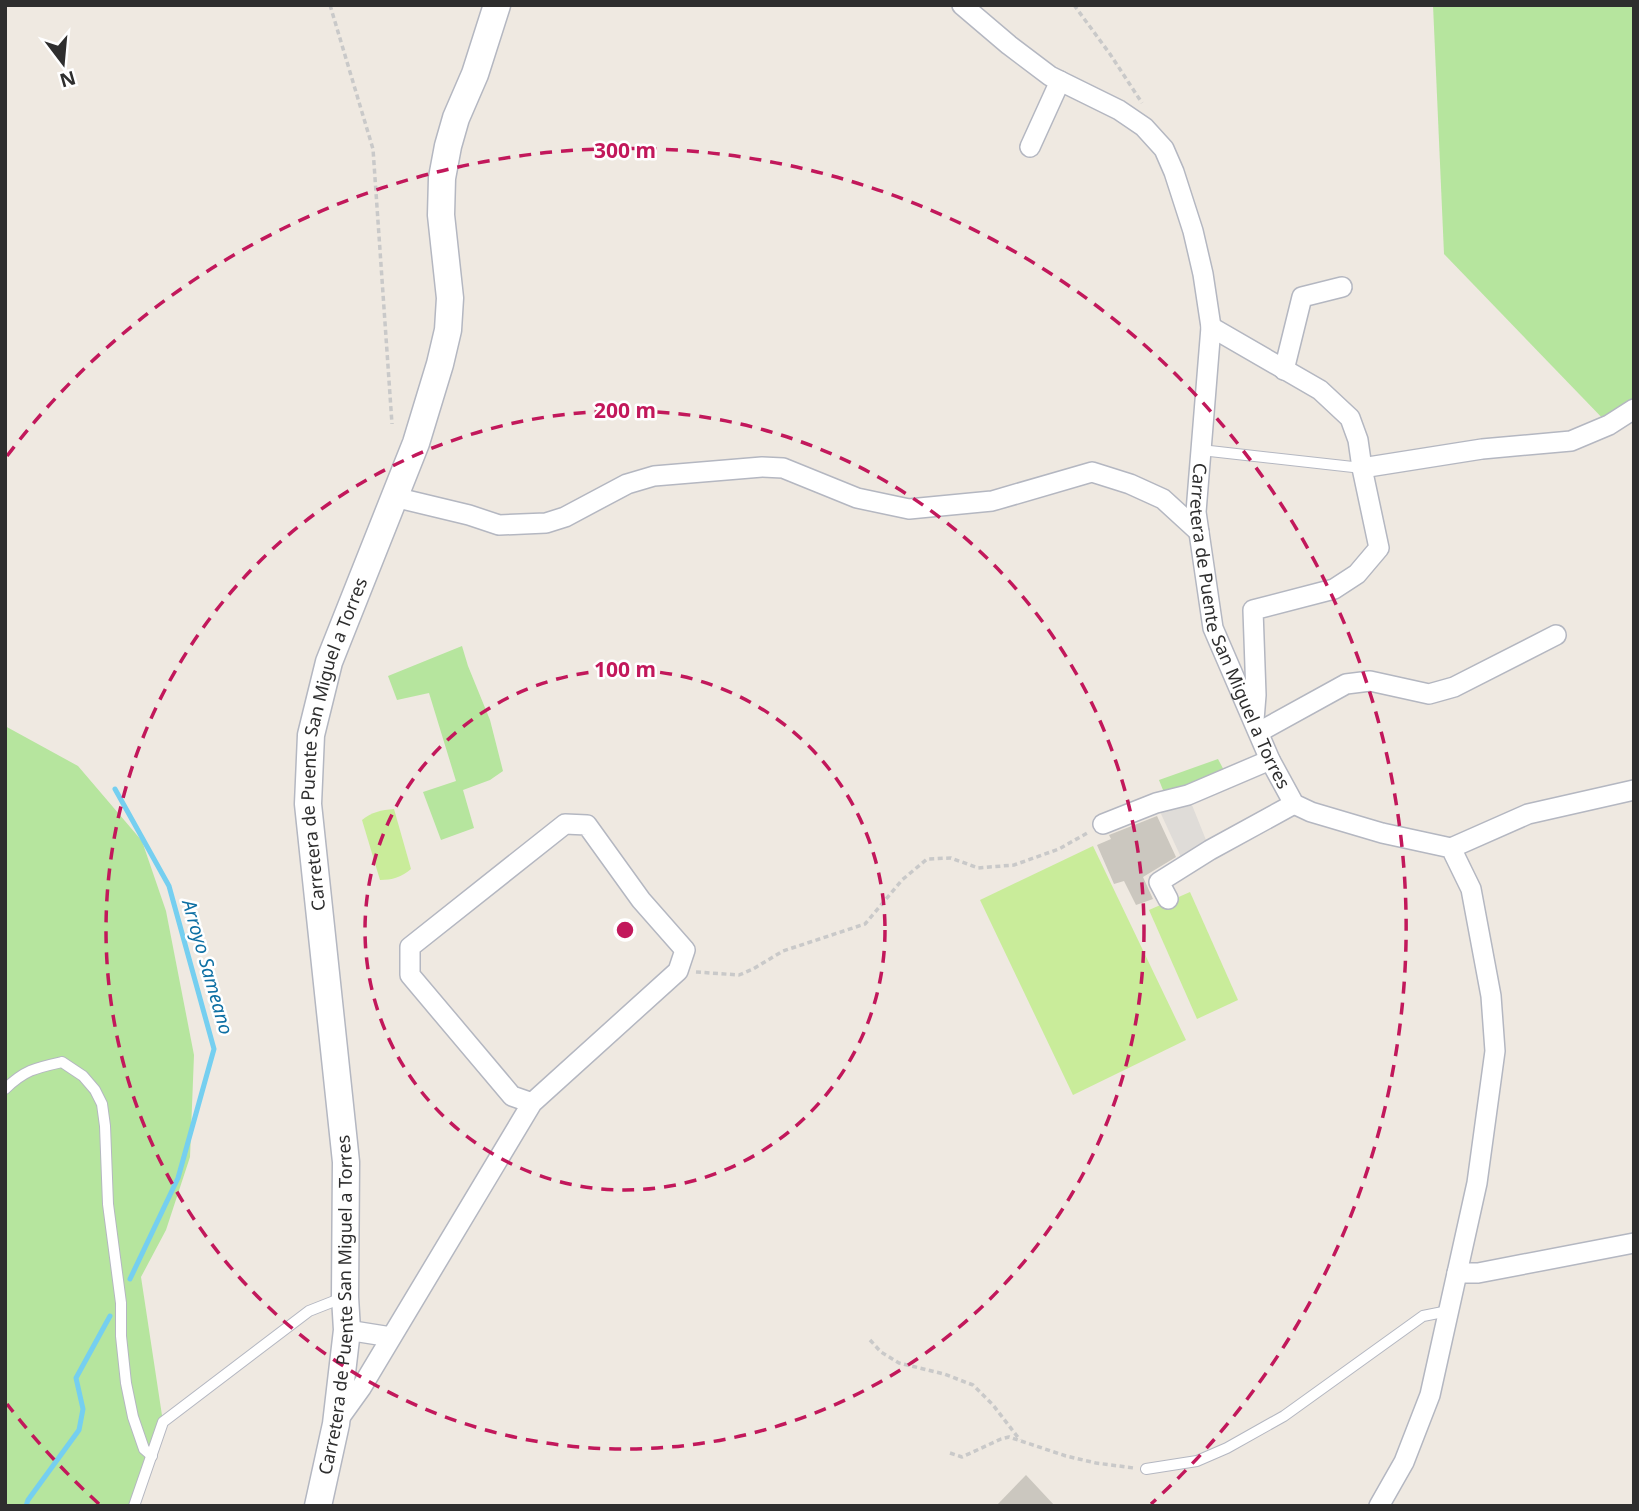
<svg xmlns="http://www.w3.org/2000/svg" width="1639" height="1511" font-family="'Noto Sans',sans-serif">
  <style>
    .green { fill: #b6e59e }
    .pitch { fill: #c9ec9a }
    .plaza { fill: #dfdcd8 }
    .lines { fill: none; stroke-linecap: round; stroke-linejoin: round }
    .stream { stroke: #75cff0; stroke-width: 5 }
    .building { fill: #cbc7bf }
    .lane-casing { stroke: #b4b7c1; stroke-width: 12 }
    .street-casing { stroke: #b4b7c1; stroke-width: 22 }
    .secondary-casing { stroke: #b4b7c1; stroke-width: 29 }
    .path { stroke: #c9c9c9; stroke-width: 3.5; stroke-dasharray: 5 3.5; stroke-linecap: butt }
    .lane { stroke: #fff; stroke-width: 10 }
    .street { stroke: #fff; stroke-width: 19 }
    .secondary { stroke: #fff; stroke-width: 26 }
    .ring { fill: none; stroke: #c2185b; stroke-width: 3.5; stroke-dasharray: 12 9 }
    .labels { text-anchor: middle; stroke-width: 5; stroke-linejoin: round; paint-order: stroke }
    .street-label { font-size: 18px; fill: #2e2e2e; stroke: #fff }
    .water-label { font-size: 19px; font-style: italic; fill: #0d6fa3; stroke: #fff }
    .centre { fill: #c2185b; stroke: #fff; stroke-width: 3.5 }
    .ring-label { font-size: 21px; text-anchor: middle; font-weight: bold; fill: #c2185b; stroke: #fff; stroke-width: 5; stroke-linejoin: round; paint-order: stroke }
  </style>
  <rect width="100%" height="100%" fill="#efe9e1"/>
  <g class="green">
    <polygon points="1433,5 1634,5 1634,409 1609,425 1444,254"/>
    <polygon points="462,646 468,666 490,720 503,771 490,780 463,790 474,828 441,840 423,792 456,781 429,693 397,700 388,676"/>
    <polygon points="5,726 78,766 142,841 166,911 194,1055 190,1157 166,1230 141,1277 163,1422 138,1506 5,1506"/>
    <polygon points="1218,759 1228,778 1167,800 1159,780"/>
  </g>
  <g class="pitch">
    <path d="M394 809 411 869C402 877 392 880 380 880L362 820C372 812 381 810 394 809Z"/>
    <polygon points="1093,846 1186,1040 1073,1095 980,900"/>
    <polygon points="1190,892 1238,1000 1197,1019 1149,910"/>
  </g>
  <polygon class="plaza" points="1188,795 1210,850 1185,866 1156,803"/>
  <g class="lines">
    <g class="stream">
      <polyline points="115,789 169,886 214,1049 178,1178 130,1279"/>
      <polyline points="26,1506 28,1500 79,1430 83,1409 76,1378 110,1316"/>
    </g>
  </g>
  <g class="building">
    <polygon points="1157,816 1176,857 1143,877 1153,899 1136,905 1124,881 1114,884 1097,845 1111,839 1109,835"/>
    <polygon points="1026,1475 1055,1506 996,1506"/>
  </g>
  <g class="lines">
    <defs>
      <g id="lane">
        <polyline points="1201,450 1362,468"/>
        <path d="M5 1089C25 1070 35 1068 62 1062L83 1076 95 1090 102 1104 105 1126 108 1204 121 1303V1336L126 1383 133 1417 144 1449 152 1456"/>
        <polyline points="1146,1469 1197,1461 1227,1448 1284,1416 1423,1316 1448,1311"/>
        <polyline points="134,1506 163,1422 309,1311 342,1298"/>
      </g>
      <g id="street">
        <path id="s1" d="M962 5 1009 45 1050 76 1119 110 1144 127 1164 149 1174 172 1193 231 1203 274 1211 327 1196 512 1213 628 1270 760 1294 804 1311 812 1382 833 1451 848 1471 889 1491 996 1495 1051 1477 1183 1430 1395 1404 1462 1379 1506"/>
        <polyline points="1030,147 1060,81"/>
        <polyline points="1211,327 1320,390 1350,418 1358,440 1362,468 1482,449 1571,441 1609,425 1634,409"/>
        <polyline points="1284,370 1302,297 1342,287"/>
        <polyline points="394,497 469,515 499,525 546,523 565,517 627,484 654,476 762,467 783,468 857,498 909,509 992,501 1092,472 1130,484 1163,499 1199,532"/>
        <polyline points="1254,720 1256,695 1253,610 1334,589 1357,574 1379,548 1362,468"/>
        <polyline points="1259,732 1346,684 1370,681 1429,694 1454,687 1556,635"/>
        <polyline points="1103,824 1156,803 1188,795 1270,760"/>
        <polyline points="1451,848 1528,814 1634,790"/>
        <polyline points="1168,899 1159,882 1210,850 1294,804"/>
        <polyline points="1457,1273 1478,1273 1634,1243"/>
        <polyline points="347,1330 391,1337"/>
        <polyline points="338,1420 361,1388 532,1103 678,971 685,950 641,900 587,825 565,824 410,947 410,975 512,1096 532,1103"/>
      </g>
      <g id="secondary">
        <path id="s2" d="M318 1506 336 1424 347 1330 345 1297 346 1162 308 804 311 735 329 662 416 443 440 364 448 330 450 298 441 215 442 178 448 146 456 118 475 74 497 5"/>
      </g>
    </defs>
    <use href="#lane" class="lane-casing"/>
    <use href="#street" class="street-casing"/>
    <use href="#secondary" class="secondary-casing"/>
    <g class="path">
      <polyline points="330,5 373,149 392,424"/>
      <polyline points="1074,5 1110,54 1142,103"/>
      <polyline points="696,972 739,975 753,969 783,951 865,924 902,880 927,859 951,858 978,868 1014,865 1059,849 1089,832"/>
      <polyline points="870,1340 881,1352 899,1363 944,1374 973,1385 993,1405 1020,1440"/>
      <polyline points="950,1453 962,1457 1001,1439 1009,1437 1066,1456 1096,1463 1134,1468"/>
    </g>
    <use href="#lane" class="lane"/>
    <use href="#street" class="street"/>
    <use href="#secondary" class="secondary"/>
  </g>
  <g class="ring">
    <circle cx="625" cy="930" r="260"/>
    <circle cx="625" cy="930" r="519"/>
    <path d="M99 1504A779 779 0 0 1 7 1404M7 456A779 779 0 1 1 1151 1504"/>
  </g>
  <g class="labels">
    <g class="street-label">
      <text dy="6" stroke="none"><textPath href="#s1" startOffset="742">Carretera de Puente San Miguel a Torres</textPath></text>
      <text dy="6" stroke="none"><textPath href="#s2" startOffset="770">Carretera de Puente San Miguel a Torres</textPath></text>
      <text dy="6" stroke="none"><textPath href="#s2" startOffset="203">Carretera de Puente San Miguel a Torres</textPath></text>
    </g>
    <g class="water-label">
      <text transform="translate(208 967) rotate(74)" y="7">Arroyo Sameano</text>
    </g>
  </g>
  <circle cx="625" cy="930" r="10" class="centre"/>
  <g class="ring-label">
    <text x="625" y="158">300 m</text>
    <text x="625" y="418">200 m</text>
    <text x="625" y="677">100 m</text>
  </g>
  <rect width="1639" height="1511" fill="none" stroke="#2e2e2e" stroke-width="14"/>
  <g transform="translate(63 63) rotate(164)" stroke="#ffffff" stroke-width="5" paint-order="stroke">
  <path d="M0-5L12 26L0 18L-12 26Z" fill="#2e2e2e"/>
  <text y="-10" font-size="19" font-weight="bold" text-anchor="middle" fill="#2e2e2e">N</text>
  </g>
</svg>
